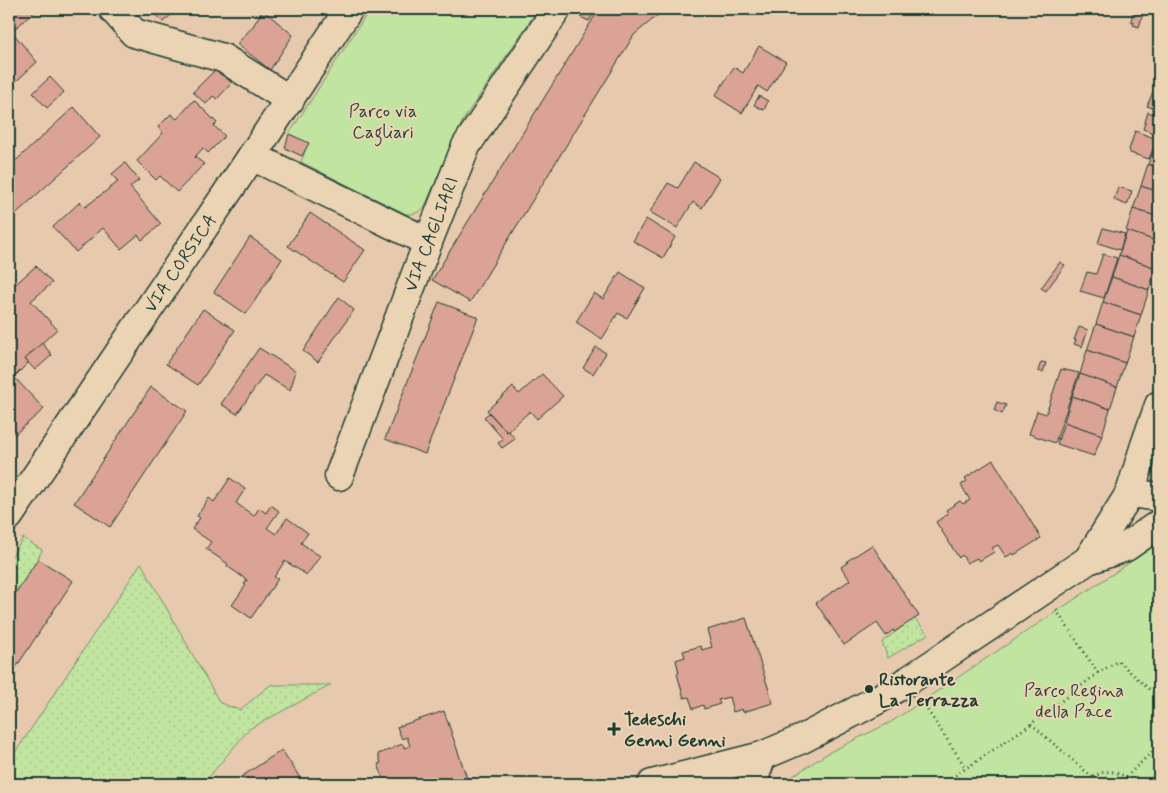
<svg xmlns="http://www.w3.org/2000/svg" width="1168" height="793" font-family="Mynerve,sans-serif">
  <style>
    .grass { fill: url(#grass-dots); stroke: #70916a }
    .park { fill: #c1e5a0; stroke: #70916a }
    .building { fill: #dba396; stroke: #1f3d34 }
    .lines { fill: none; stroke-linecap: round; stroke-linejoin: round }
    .minor-casing { stroke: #1f3d34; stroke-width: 31 }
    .path { stroke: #1f3d34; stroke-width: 3; stroke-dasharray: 1 4; stroke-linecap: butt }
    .minor { stroke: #ead4b3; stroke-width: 28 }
    .poi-dot { fill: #1f3d34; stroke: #ead4b3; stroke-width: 2 }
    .labels { text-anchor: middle; stroke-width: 4; stroke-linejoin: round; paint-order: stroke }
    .park-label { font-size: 18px; fill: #274539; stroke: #ead4b3 }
    .street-label { font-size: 18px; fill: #1f3d34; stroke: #ead4b3 }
    .poi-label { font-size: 18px; font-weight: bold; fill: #1f3d34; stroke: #ead4b3; text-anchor: start }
  </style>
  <defs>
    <pattern id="grass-dots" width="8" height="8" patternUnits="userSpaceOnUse" patternTransform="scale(1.25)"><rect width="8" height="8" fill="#c1e5a0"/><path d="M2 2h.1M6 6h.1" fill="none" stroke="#a5c58a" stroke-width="1.8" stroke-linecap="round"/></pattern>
  </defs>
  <rect width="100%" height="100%" fill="#e7caad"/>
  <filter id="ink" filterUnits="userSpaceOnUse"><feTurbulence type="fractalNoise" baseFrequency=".02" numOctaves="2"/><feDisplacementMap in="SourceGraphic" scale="10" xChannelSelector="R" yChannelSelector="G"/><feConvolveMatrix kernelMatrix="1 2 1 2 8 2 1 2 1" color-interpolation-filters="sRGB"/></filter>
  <g filter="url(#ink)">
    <g class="grass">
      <polygon points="23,538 42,550 38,559 9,603 9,561"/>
      <polygon points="141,563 220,703 240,710 270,685 331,685 249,729 203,784 9,784 9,762"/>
      <polygon points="914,618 928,634 888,658 882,642"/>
    </g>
    <g class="park">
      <path d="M370 9H538L463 120 424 208C419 213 413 214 406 214L301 162 308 143 289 134Z"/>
      <polygon points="1159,543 1159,784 769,784 787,780 828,753 891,722"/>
    </g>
    <g class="building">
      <polygon points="9,9 38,9 12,31 9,27"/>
      <polygon points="149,9 178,9 163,22"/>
      <polygon points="586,9 596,9 589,21 580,17"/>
      <polygon points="599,9 665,9 634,35 470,302 432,280"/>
      <polygon points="263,10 293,35 270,70 237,44 253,26"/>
      <polygon points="1133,12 1143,14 1139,27 1133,25 1134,22 1131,21"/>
      <polygon points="13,33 37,62 9,88 9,36"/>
      <polygon points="759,46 786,62 767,92 758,86 742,113 715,96 734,67 743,73"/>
      <polygon points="216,69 232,83 217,99 213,96 206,104 193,92"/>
      <polygon points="50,77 64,92 47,108 33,93"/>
      <polygon points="1155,87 1159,88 1159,110 1147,106"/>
      <polygon points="759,96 768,101 764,110 754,105"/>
      <polygon points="194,100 217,123 214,126 225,136 208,153 203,148 195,157 204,164 177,192 160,176 156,180 137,161 163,133 158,127 171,114 177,119"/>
      <polygon points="74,107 100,137 9,220 9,167"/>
      <polygon points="1148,112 1159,116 1159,135 1143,129"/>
      <polygon points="1135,131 1157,139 1149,159 1130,153 1130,151 1129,150"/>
      <polygon points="289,134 309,143 302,156 285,148"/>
      <polygon points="1159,138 1159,168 1148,164"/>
      <polygon points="694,162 720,178 702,208 693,202 677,228 650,212 668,183 678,188"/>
      <polygon points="125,163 139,180 130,187 161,224 142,240 138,235 121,249 103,228 76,252 53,227 80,202 85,207 118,182 112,174"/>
      <polygon points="1148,164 1159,168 1159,192 1141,186"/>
      <polygon points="1141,186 1159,192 1159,217 1133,209"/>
      <polygon points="1118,187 1132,191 1127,205 1114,200"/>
      <polygon points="1133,209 1159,217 1159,242 1126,231"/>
      <polygon points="310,213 365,250 343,282 288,246"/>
      <polygon points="646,219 675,237 663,258 633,241"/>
      <polygon points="1103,228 1125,234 1120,250 1098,243"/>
      <polygon points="1127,231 1159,242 1159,259 1156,268 1119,255"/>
      <polygon points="250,237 282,259 246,314 214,292"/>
      <polygon points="1103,254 1117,258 1104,298 1080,291 1087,272 1096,274"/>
      <polygon points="1119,255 1156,268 1149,290 1112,277"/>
      <polygon points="1060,262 1065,265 1046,291 1041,288"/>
      <polygon points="36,266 52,283 31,301 57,329 25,359 28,363 14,377 44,409 15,434 12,430 9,432 9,290"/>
      <polygon points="620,272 645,288 627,318 618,313 602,339 576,322 594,293 603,299"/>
      <polygon points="1112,277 1149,290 1141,315 1103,302"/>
      <polygon points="339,297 354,310 318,362 303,351"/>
      <polygon points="439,302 478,317 425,454 385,439"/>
      <polygon points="1103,302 1141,315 1134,337 1096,324"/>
      <polygon points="203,309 235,330 198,385 166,364"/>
      <polygon points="1096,324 1134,337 1125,363 1087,350"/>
      <polygon points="1079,327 1088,330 1082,347 1074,344 1076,340 1074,340"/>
      <polygon points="42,343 52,355 35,370 25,359"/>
      <polygon points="596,347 606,353 593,374 583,368"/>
      <polygon points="259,348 296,371 290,390 264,375 237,414 221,404"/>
      <polygon points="1087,350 1125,363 1117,387 1080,374"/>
      <polygon points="1041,362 1046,363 1043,372 1038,371"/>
      <polygon points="1061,369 1079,373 1055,443 1029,434 1037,411 1046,414"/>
      <polygon points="542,374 563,396 537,419 530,411 507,432 487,410 513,387 519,394"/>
      <polygon points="1080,374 1117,387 1110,409 1072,396"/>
      <polygon points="151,387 187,411 110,527 74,503"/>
      <polygon points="1072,396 1110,409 1102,435 1064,422"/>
      <polygon points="997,402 1006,405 1002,414 994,410"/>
      <polygon points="489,413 507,432 509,431 515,439 502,448 498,443 503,439 484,417"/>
      <polygon points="1064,422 1102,435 1094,456 1057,444"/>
      <polygon points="993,460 1041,538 1014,555 1013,553 1006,557 998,545 992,548 994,552 979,561 977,558 967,563 962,555 959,558 936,522 948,514 946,510 960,501 963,504 970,500 961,485 967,481 965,478"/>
      <polygon points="230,478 245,489 236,503 254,516 259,508 266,513 271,505 279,511 267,528 276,534 287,518 308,533 301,543 320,556 307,575 285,561 274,577 278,579 251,618 232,605 246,585 244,584 247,580 227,566 228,564 206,549 211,542 192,529 200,518 197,516 209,498 214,502"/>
      <polygon points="872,545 919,616 894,632 893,630 886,636 877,623 844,645 816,603 850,580 841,567 848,562 847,561"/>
      <polygon points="38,559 73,581 9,678 9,603"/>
      <polygon points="746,618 773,703 743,712 742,709 733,712 729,697 718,700 720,704 704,709 703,705 693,709 689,697 684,698 677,674 679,673 676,660 685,657 683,651 701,646 702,650 712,647 707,630"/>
      <polygon points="444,711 469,784 385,784 378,764 381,763 378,754 394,748 394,747 403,744 404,748 410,746 407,737 402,739 397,727"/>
      <polygon points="282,750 304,784 246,784 241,777"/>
    </g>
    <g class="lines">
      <defs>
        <g id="minor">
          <polyline points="113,9 134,33 223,58 290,100"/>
          <polyline points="252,156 428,242"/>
          <polyline points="339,476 428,242 466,146 557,9"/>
          <polyline points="1130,493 1159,497"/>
          <polyline points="9,516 252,156 349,9"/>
          <polyline points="1088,560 1130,493 1145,445 1159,405"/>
          <polyline points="652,784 762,756 802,739 877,700 909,680 1088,560 1126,547 1159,524"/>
          <polyline points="752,784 762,756"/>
        </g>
      </defs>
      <use href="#minor" class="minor-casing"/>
      <g class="path">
        <polyline points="1056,610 1098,673"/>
        <polyline points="922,702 966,768"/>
        <polyline points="1031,724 1092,777"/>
        <polyline points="1126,777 1159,745"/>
        <polyline points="943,784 1031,724 1098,673 1118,661 1159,698"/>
        <path d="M1086 784C1100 768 1118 767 1133 784"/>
      </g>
      <use href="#minor" class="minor"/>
    </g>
  </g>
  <g class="poi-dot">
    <circle cx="869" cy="689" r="5"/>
    <path d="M611.5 721.5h5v5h5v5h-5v5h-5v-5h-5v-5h5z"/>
  </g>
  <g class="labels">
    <g class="park-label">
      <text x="383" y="117">Parco via<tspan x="383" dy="21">Cagliari</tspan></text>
      <text x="1074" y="696">Parco Regina<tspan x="1074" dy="21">della Pace</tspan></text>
    </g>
    <g class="street-label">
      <text transform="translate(431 234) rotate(-69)" y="6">VIA CAGLIARI</text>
      <text transform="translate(180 263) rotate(-56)" y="6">VIA CORSICA</text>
    </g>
    <g class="poi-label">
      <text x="879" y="685">Ristorante<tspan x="879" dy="21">La Terrazza</tspan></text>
      <text x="624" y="725">Tedeschi<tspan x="624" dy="21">Genni Genni</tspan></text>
    </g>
  </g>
  <rect width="1168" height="793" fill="none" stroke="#ead4b3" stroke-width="30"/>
  <rect x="15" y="15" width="1138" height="763" fill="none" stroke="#1f3d34" stroke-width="2" filter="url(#ink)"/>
</svg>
